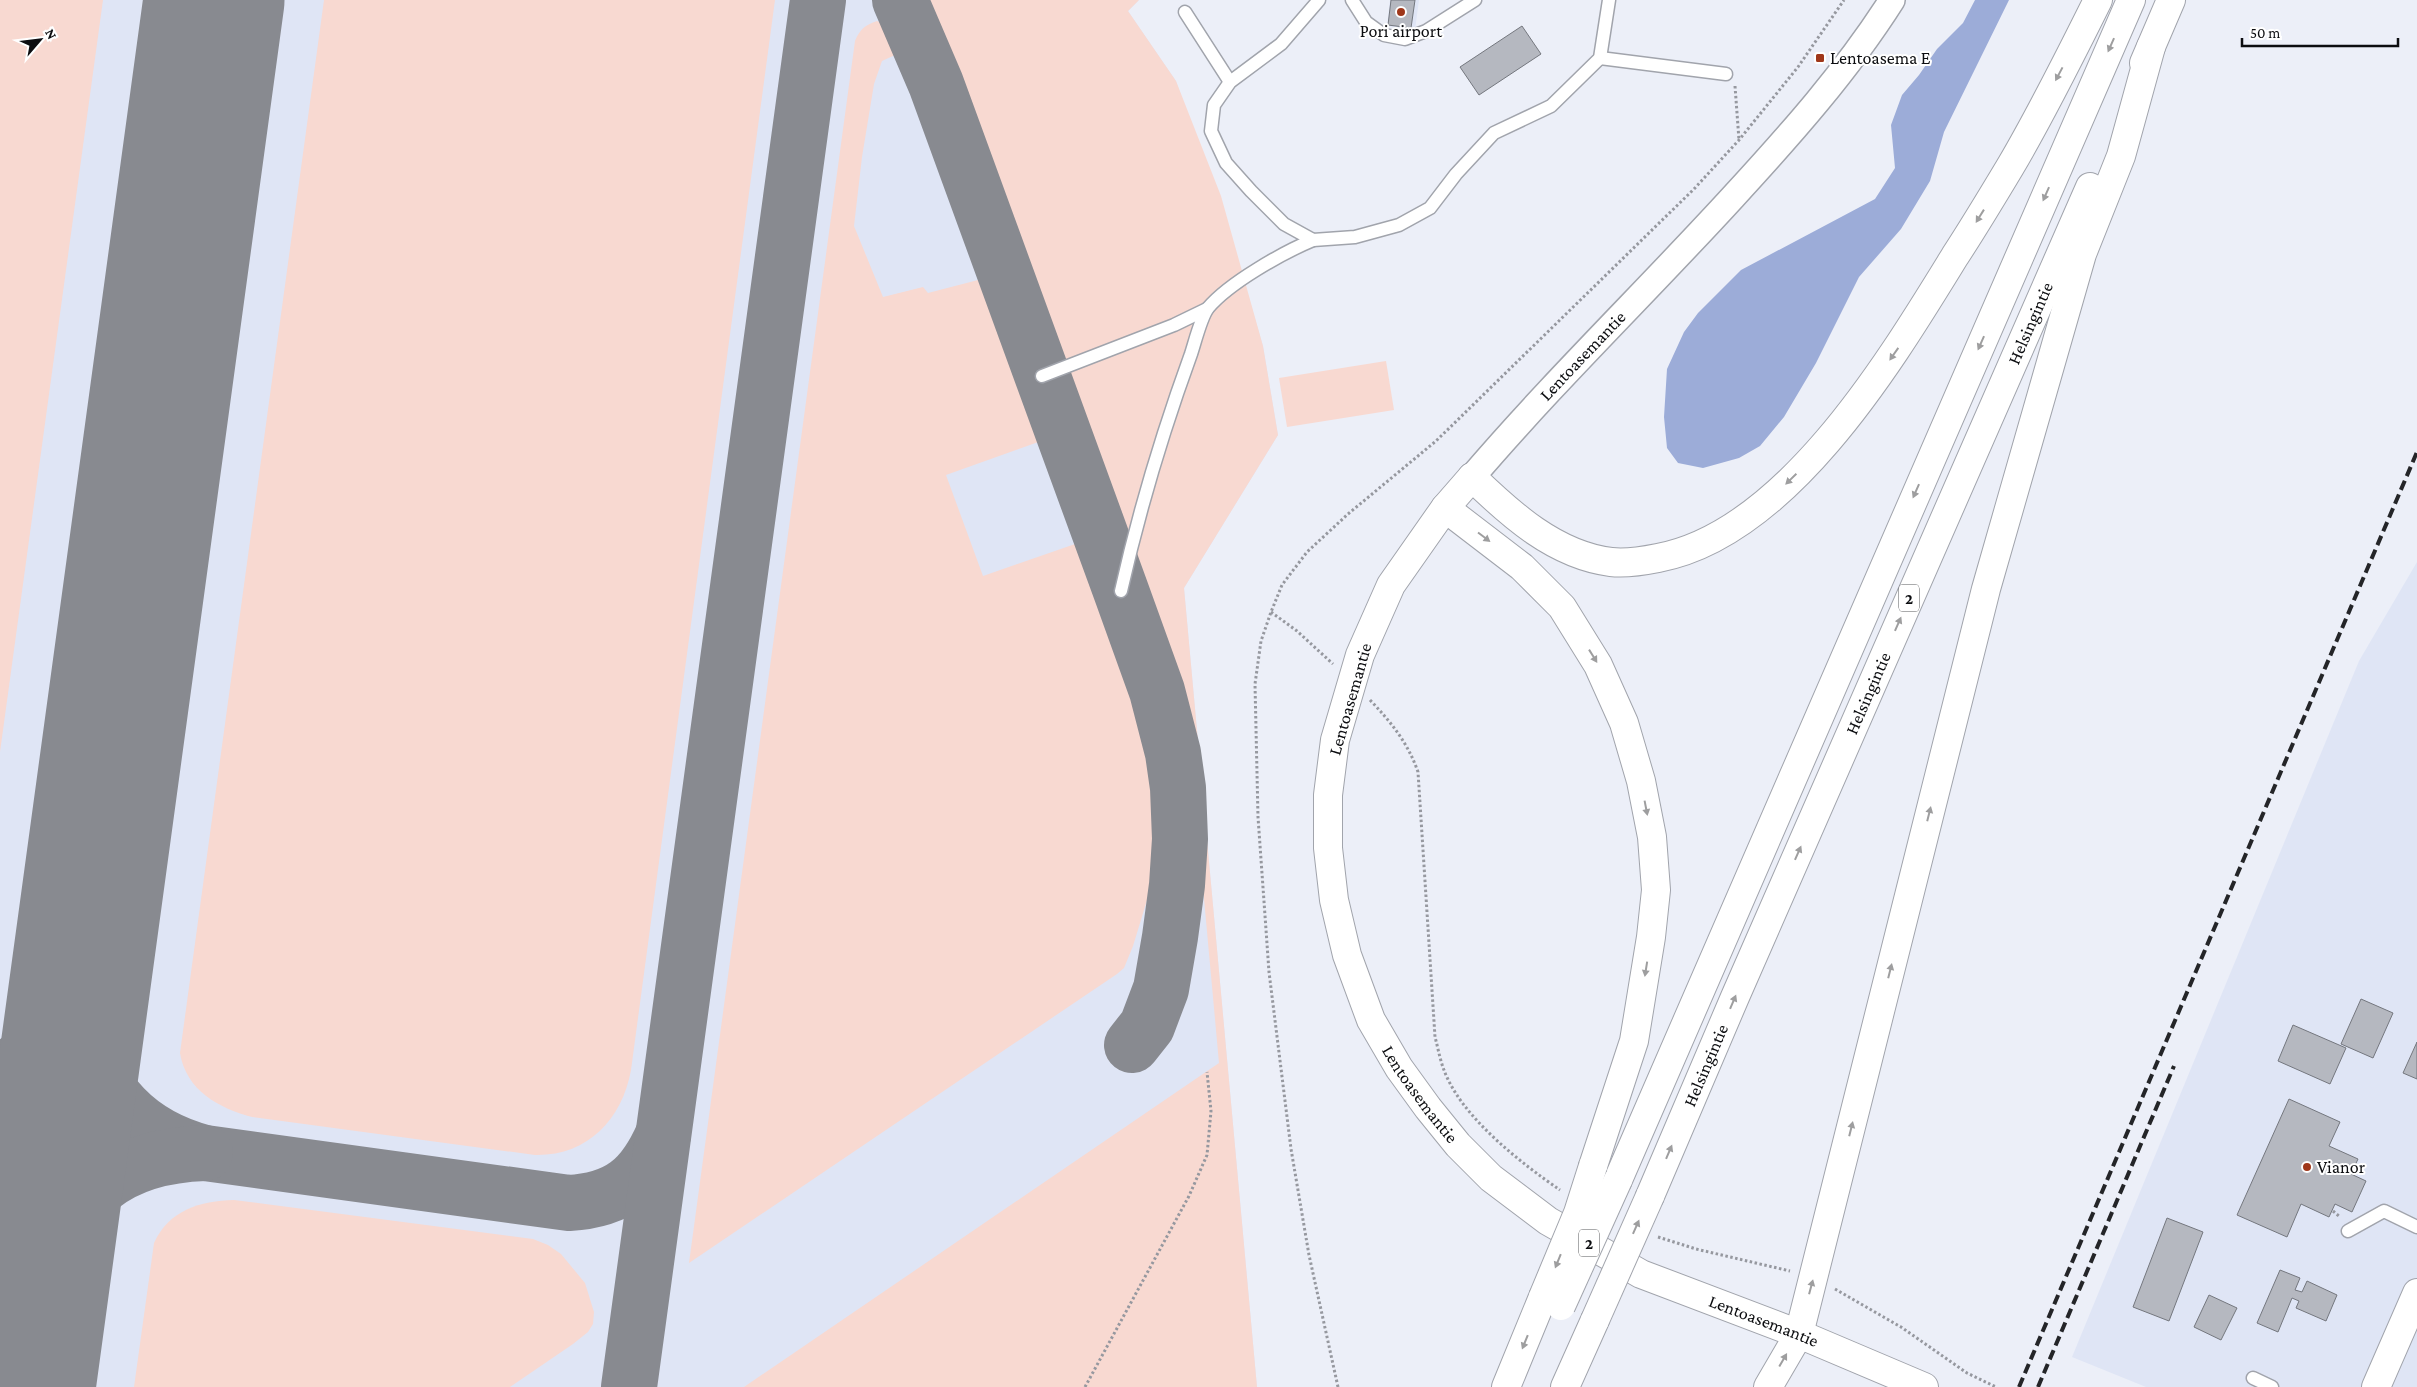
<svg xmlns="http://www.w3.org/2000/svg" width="2417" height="1387" font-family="'Crimson Pro',serif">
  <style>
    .built { fill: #dfe5f5 }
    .green { fill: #f8d9d1 }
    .water { fill: #9cacd8 }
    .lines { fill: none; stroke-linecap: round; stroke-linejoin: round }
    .taxiway { stroke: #888a90; stroke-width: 56 }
    .runway { stroke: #888a90; stroke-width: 141 }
    .building { fill: #b5b8c0; stroke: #74777e }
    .lane-casing { stroke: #a1a4ac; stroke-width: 15 }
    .street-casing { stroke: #a1a4ac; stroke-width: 28 }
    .secondary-casing { stroke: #a1a4ac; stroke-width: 30 }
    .highway-casing { stroke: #a1a4ac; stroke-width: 30 }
    .path { stroke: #96989f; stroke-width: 3; stroke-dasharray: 2.5 2.5; stroke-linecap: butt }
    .lane { stroke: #fff; stroke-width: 12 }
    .street { stroke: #fff; stroke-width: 25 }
    .secondary { stroke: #fff; stroke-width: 28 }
    .highway { stroke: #fff; stroke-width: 28 }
    .rail { stroke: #242528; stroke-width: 4; stroke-dasharray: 10 5; stroke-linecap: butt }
    .highway-bridge-casing { stroke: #a1a4ac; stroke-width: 30; stroke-linecap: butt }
    .highway-bridge { stroke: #fff; stroke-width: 28 }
    .oneway { fill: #9e9e9f }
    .poi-dot { fill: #9f371a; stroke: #fff; stroke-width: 2 }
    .labels { text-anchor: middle; stroke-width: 4; stroke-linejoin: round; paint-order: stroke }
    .shield { fill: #fff; stroke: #555658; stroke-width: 1 }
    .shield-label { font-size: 16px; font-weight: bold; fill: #0c0d10 }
    .poi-label { font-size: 18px; fill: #0c0d10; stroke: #fff; text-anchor: start }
    .street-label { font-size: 18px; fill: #0c0d10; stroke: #fff }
  </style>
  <rect width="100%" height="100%" fill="#eceff8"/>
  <g class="built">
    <polygon points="0,0 1139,0 1128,11 1176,81 1246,288 1263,346 1278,435 1184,588 1257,1387 0,1387"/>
    <polygon points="1390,0 1419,0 1415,30 1387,26"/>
    <polygon points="2417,562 2417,1387 2146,1387 2072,1357 2359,661"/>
  </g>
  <g class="green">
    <polygon points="0,0 103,0 0,752"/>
    <path d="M324 0H775L631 1070C622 1120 587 1156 535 1155L252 1117C218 1108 186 1090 180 1053Z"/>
    <path d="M919 0H1139L1128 11 1176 81 1221 196 1263 346 1278 435 1184 588 1257 1387H744L1219 1063 1189 734 1177 682 1155 616 1014 234C1002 182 983 131 960 82 947 53 930 31 919 0Z"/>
    <path d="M877 21 894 29 904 55H895L882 61 874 84 862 157 854 226 883 297 923 287 928 293 978 280 1041 441 946 475 983 576 1078 543 1134 695 1148 749 1154 802 1157 844 1151 887 1133 946 1124 968 1117 974 689 1263 855 41C860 29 865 25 877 21Z"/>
    <polygon points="1386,361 1394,410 1287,427 1279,378"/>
    <path d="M234 1200 533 1239 548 1245 561 1254 585 1283 594 1312 593 1324 588 1332 573 1344 510 1387H134L154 1243C169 1210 200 1201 234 1200Z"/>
  </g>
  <polygon class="water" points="1975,0 2009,0 1944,132 1930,181 1901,229 1859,277 1816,363 1784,417 1760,446 1739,458 1703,468 1678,463 1667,448 1664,417 1667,369 1684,332 1698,313 1741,270 1875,199 1895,168 1891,125 1902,95 1919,75 1937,49 1963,23"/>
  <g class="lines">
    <g class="taxiway">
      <polyline points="900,0 936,84 1121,591 1157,691 1173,753 1178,788 1180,839 1177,885 1170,937 1161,989 1147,1026 1132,1045"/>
      <path d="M82 962C82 983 80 1004 83 1024 95 1092 139 1136 205 1153L569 1203C619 1200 643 1180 663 1135"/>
      <path d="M0 1073C46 1044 64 1020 81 968"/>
      <path d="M0 1149C29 1188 37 1230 40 1277"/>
      <path d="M40 1277C73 1197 114 1156 205 1153"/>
      <polyline points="629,1387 818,0"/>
    </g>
    <polyline class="runway" points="25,1387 214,0"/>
  </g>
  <g class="building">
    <polygon points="1391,0 1415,0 1411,28 1388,25"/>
    <polygon points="1522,26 1541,54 1479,95 1460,67"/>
    <polygon points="2361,999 2393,1013 2373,1058 2341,1044"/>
    <polygon points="2293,1025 2346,1048 2330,1084 2278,1061"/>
    <polygon points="2417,1042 2417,1079 2403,1073"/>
    <polygon points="2289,1099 2340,1122 2329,1146 2358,1159 2351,1174 2366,1181 2352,1212 2335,1204 2329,1217 2301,1204 2287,1237 2237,1215"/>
    <polygon points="2167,1218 2203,1232 2169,1321 2133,1307"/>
    <polygon points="2280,1270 2300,1278 2295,1290 2302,1292 2307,1281 2337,1295 2326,1321 2296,1308 2299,1301 2292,1298 2278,1332 2257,1323"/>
    <polygon points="2209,1295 2237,1308 2221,1340 2194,1327"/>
  </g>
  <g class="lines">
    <defs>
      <g id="lane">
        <polyline points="1319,0 1281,44 1230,82 1214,105 1211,131 1226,163 1251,191 1284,224 1313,240 1355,237 1399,225 1430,208 1456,174 1494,133 1551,106 1600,58 1609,0"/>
        <polyline points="1352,0 1366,22 1384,35 1405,39 1426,31 1475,0"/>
        <polyline points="1185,12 1230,82"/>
        <polyline points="1600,58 1726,74"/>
        <polyline points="1042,376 1174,325 1207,309"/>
        <path d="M1121 591C1139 511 1163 431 1191 354 1195 342 1201 317 1208 308 1229 283 1282 253 1313 240"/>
        <polyline points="2348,1231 2384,1211 2417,1227"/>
        <polyline points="2253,1378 2272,1387"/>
      </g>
      <g id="street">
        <path id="s1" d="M1472 477C1555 380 1647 291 1733 197 1790 135 1847 71 1892 0"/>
      </g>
      <g id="secondary">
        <path id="s2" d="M1472 477 1445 508 1391 585 1360 655 1335 740 1328 795V848L1334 900 1347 955 1371 1020 1399 1068 1428 1108 1458 1145 1491 1178 1548 1221 1641 1274 1799 1334 1924 1387"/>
        <polyline points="2376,1387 2417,1293"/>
      </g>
      <g id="highway">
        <polyline points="2144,63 2171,0"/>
        <path d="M1472 477C1510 514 1555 555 1611 562 1626 564 1643 561 1658 558 1787 534 1891 360 1955 256 1974 227 1992 197 2010 167 2042 113 2070 56 2098 0"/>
        <polyline points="1445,508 1522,567 1562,607 1598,665 1624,723 1641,781 1652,837 1656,890 1651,937 1634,1041 1593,1166"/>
        <polyline points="1618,1180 2131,0"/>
        <path id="s3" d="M1650 1196 1735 997 2090 187"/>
        <polyline points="1506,1387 1543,1297"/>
        <polyline points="1565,1387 1595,1320"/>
        <polyline points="1768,1387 1799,1334 1986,589 2082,254 2121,156 2151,47"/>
      </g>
    </defs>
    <use href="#lane" class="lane-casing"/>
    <use href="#street" class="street-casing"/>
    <use href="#secondary" class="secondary-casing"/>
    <use href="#highway" class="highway-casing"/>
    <g class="path">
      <polyline points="1735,86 1739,140"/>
      <polyline points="1271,612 1297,631 1333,664"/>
      <path d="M1370 700C1391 722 1408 743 1418 772L1435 1037C1438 1048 1440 1060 1444 1070 1461 1117 1521 1163 1560 1190"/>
      <polyline points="2333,1211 2340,1217"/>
      <polyline points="1658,1237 1696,1249 1790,1271"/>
      <polyline points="1835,1289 1901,1327 1967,1373 1996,1387"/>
      <polyline points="1085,1387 1189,1196 1207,1155 1211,1111 1207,1072"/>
      <polyline points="1338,1387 1309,1255 1291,1149 1269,972 1258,817 1255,684 1261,641 1271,612 1282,585 1307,552 1348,514 1436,441 1694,189 1739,140 1798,67 1844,0"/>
    </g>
    <use href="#lane" class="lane"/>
    <use href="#street" class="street"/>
    <use href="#secondary" class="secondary"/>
    <use href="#highway" class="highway"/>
    <g class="rail">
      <polyline points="2019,1387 2417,452"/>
      <polyline points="2038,1387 2174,1066"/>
    </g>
    <defs>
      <g id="highway-bridge">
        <polyline points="1543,1297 1578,1213 1593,1166"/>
        <polyline points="1561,1306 1618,1180"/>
        <polyline points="1595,1320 1650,1196"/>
      </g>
    </defs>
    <use href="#highway-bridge" class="highway-bridge-casing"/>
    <use href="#highway-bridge" class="highway-bridge"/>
  </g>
  <defs><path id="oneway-solid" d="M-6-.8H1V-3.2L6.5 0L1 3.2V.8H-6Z" transform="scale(1.25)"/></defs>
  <g class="oneway">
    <use href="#oneway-solid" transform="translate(2111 45) rotate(114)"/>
    <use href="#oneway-solid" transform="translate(2059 74) rotate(118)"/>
    <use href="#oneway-solid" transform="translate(2046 194) rotate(114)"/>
    <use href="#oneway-solid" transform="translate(1980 216) rotate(122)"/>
    <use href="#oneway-solid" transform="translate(1981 343) rotate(114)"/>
    <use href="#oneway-solid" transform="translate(1894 354) rotate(125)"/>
    <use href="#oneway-solid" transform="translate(1791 479) rotate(136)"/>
    <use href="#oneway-solid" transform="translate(1916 491) rotate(114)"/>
    <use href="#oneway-solid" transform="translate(1484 537) rotate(37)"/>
    <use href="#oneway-solid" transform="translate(1898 624) rotate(-66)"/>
    <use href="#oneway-solid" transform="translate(1593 656) rotate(58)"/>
    <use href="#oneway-solid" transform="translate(1646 808) rotate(79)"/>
    <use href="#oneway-solid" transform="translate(1929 814) rotate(-76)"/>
    <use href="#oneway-solid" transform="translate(1798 853) rotate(-66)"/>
    <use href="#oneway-solid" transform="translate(1646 969) rotate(99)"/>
    <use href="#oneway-solid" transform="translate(1890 971) rotate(-76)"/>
    <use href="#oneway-solid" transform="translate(1733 1002) rotate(-67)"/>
    <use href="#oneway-solid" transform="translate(1851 1129) rotate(-76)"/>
    <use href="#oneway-solid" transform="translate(1669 1152) rotate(-67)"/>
    <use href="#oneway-solid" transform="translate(1636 1227) rotate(-66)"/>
    <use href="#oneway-solid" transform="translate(1558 1261) rotate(112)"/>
    <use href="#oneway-solid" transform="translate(1811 1287) rotate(-75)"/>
    <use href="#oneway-solid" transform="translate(1525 1342) rotate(112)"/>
    <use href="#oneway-solid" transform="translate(1783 1360) rotate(-60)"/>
  </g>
  <g class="poi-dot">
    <circle cx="1401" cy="12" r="5"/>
    <rect x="1815" y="53" width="10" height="10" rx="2.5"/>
    <circle cx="2307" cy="1167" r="5"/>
  </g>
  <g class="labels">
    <g class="shield">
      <rect x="1899" y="584.5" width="20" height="27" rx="4"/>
      <rect x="1579" y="1229.5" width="20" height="27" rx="4"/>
    </g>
    <g class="shield-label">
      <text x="1909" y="604">2</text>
      <text x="1589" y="1249">2</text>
    </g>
    <g class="poi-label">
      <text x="1401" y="37" text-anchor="middle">Pori airport</text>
      <text x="1830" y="64">Lentoasema E</text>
      <text x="2317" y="1173">Vianor</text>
    </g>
    <g class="street-label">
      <text dy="6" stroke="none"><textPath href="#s3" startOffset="952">Helsingintie</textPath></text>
      <text dy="6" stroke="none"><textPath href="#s1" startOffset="164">Lentoasemantie</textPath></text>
      <text dy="6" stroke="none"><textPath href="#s3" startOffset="548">Helsingintie</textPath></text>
      <text transform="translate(1350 699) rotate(-74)" y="6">Lentoasemantie</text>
      <text dy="6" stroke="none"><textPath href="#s3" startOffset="142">Helsingintie</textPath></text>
      <text dy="6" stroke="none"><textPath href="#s2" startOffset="676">Lentoasemantie</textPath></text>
      <text dy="6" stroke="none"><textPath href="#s2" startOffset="1096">Lentoasemantie</textPath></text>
    </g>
  </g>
  <g transform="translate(40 40) rotate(62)" stroke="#ffffff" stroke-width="4" paint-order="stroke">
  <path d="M0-4L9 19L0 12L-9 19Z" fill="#0c0d10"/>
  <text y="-8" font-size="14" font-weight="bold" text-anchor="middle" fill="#0c0d10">N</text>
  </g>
  <path d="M2242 38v8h156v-8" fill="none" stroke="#0c0d10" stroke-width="2.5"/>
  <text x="2250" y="38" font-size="15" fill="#0c0d10" stroke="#ffffff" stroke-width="4" paint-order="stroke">50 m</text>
</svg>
